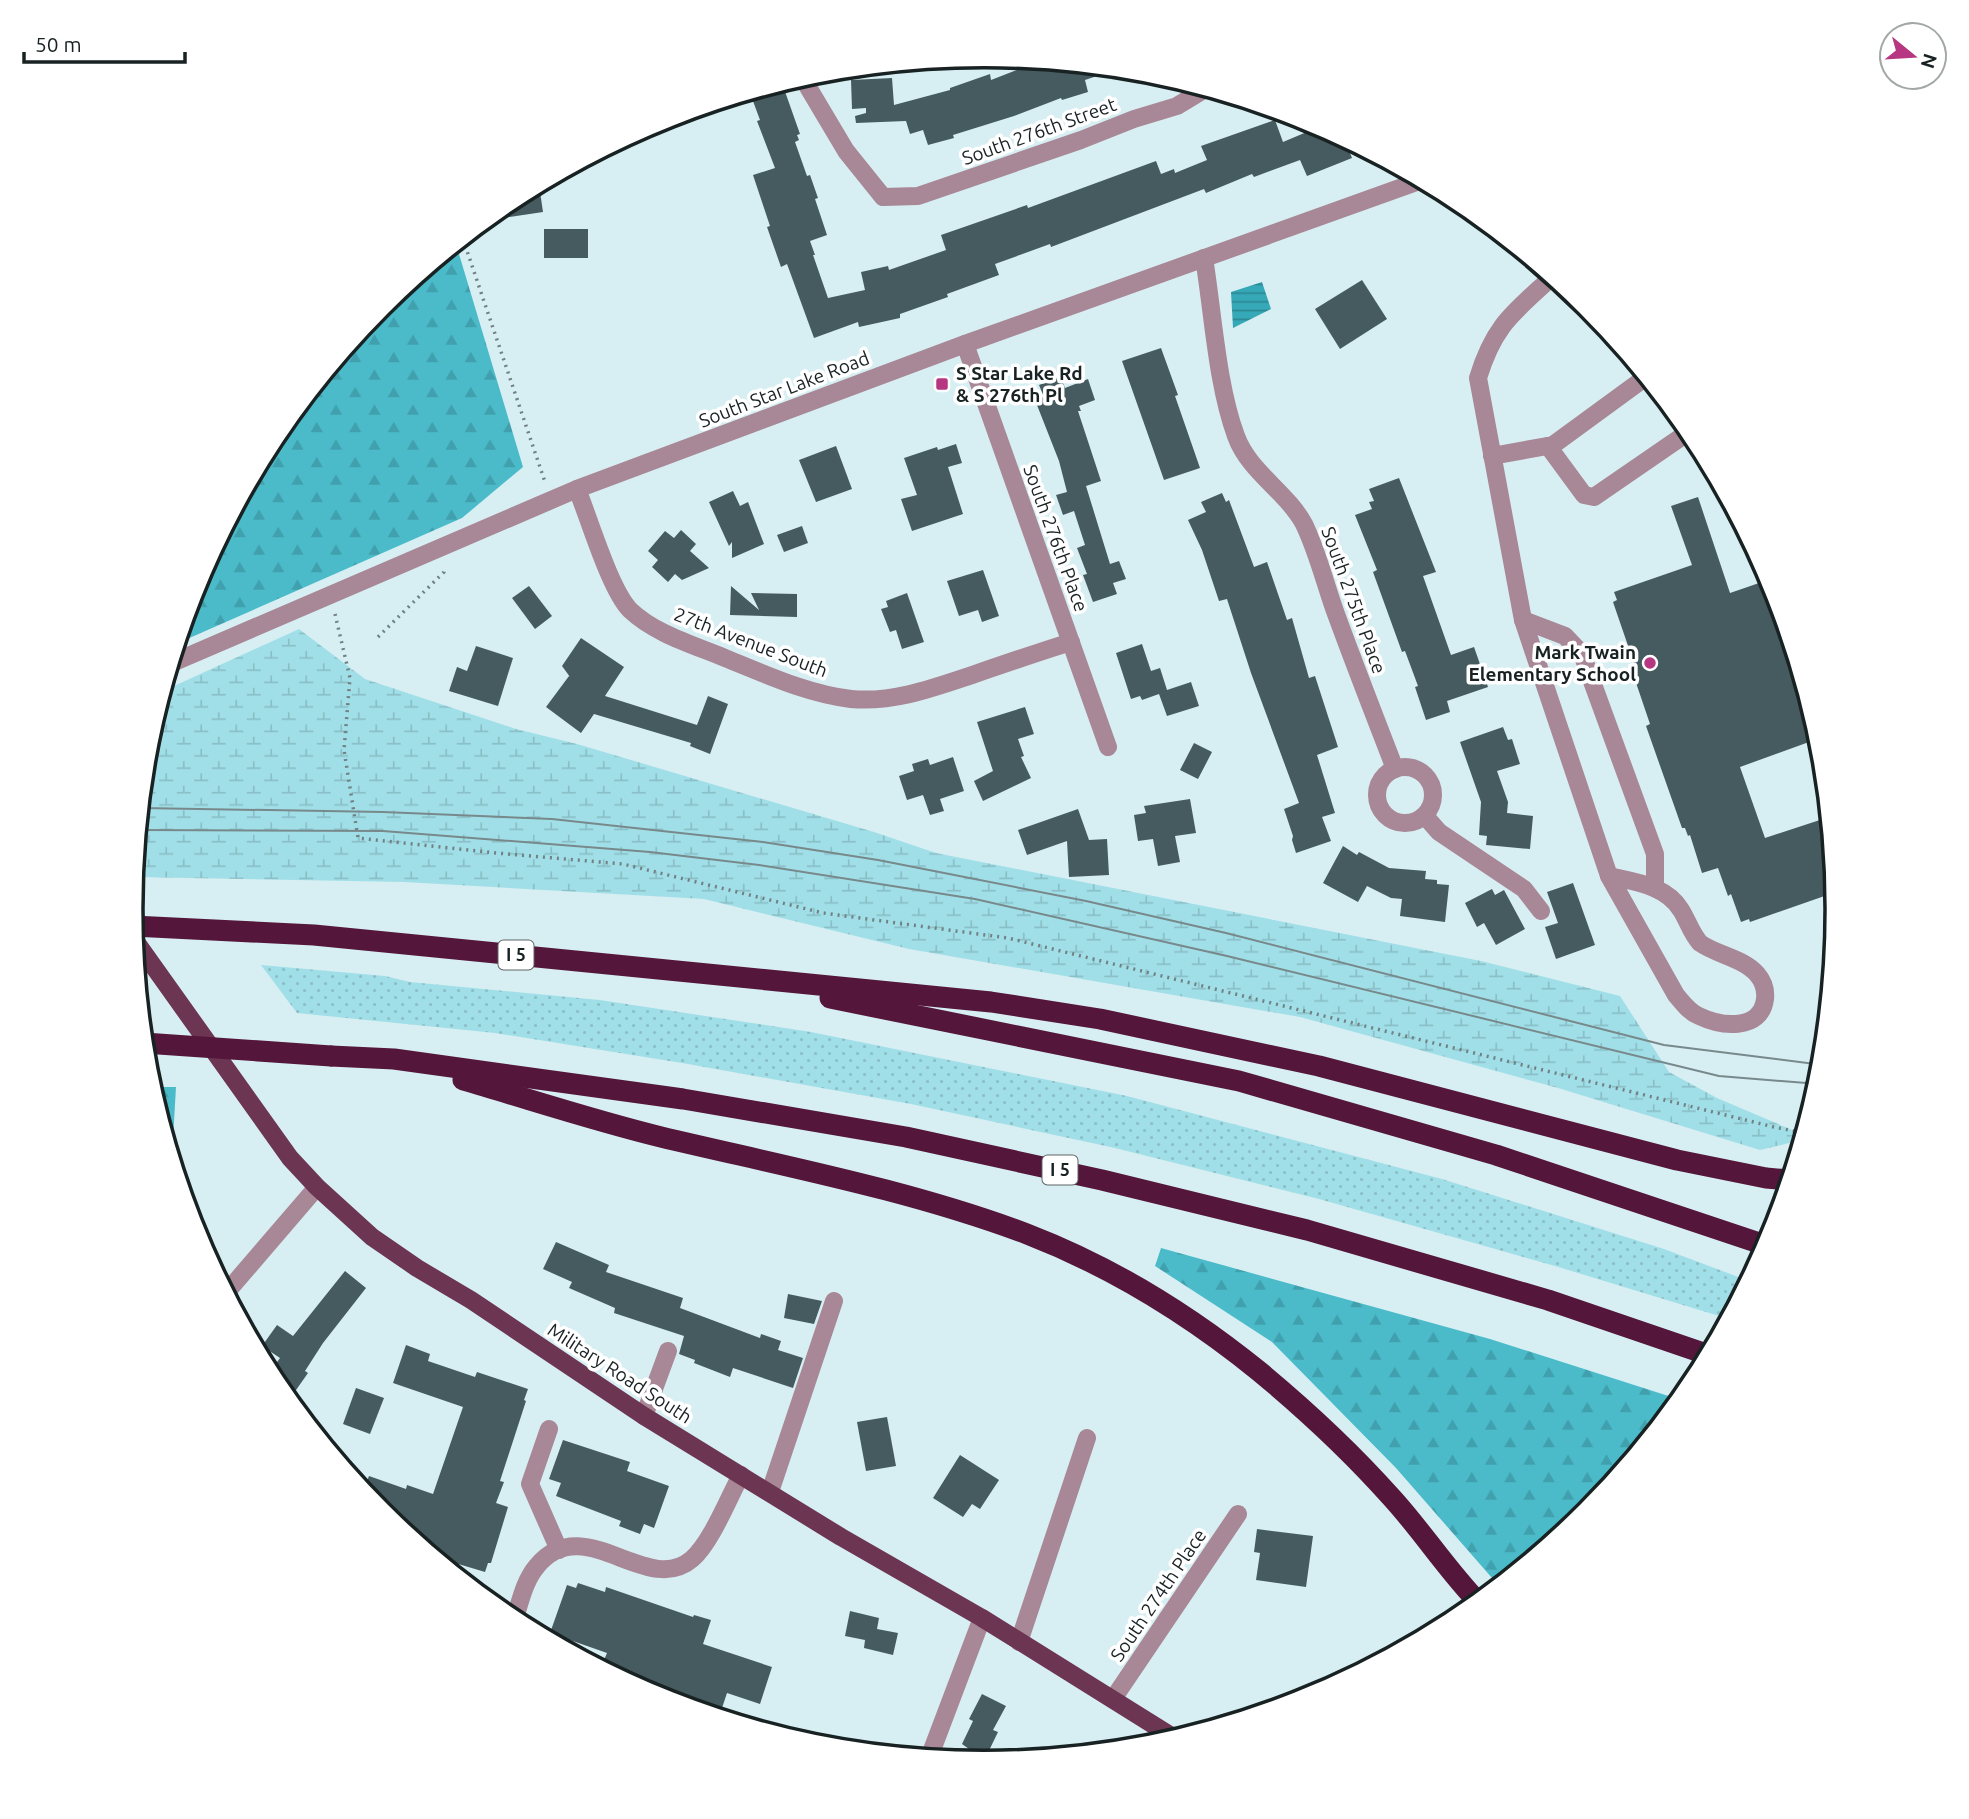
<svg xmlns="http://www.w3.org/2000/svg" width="1969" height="1819" font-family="Ubuntu,sans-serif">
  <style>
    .grass { fill: url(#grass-dots) }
    .forest { fill: url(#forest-firs) }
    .wetland { fill: url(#wetland-marsh) }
    .water { fill: url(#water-rules) }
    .building { fill: #465b5f }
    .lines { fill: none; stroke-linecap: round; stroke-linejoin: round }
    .path { stroke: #718083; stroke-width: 3.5; stroke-dasharray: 2 5; stroke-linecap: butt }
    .minor { stroke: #a88796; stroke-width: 18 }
    .major { stroke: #6c3552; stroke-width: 18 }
    .highway { stroke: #55163b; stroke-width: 21 }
    .tram { stroke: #78898b; stroke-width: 2 }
    .highway-bridge { stroke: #55163b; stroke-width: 21 }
    .poi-dot { fill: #b63682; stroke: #fff; stroke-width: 2.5 }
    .labels { text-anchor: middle; stroke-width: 7; stroke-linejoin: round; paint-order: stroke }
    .shield { fill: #fff; stroke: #5e6465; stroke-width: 2 }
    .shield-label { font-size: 18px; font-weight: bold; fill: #192223 }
    .street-label { font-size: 19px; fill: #192223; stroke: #fff }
    .poi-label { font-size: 19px; font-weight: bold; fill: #192223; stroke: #fff; text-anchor: start }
    .rim { fill: none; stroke: #192223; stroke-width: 3.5 }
  </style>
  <defs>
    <pattern id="grass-dots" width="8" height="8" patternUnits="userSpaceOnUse" patternTransform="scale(1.75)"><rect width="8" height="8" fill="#a1dfe8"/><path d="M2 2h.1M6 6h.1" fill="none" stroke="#8abfc7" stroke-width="1.8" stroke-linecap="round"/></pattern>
    <pattern id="forest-firs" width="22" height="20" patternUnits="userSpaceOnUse" patternTransform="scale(1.75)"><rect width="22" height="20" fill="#4bbbca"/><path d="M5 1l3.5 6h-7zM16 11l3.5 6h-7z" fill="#41a0ad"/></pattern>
    <pattern id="wetland-marsh" width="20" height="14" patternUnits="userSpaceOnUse" patternTransform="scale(1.75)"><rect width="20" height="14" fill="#a1dfe8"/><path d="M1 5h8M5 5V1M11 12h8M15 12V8" fill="none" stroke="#8abfc7"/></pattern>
    <pattern id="water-rules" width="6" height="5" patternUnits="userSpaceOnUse" patternTransform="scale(1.75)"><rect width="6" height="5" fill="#35a9b8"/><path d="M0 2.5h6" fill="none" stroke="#2c8995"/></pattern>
  </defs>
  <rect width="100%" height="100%" fill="#d7eff3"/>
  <polygon class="grass" points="261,965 385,976 410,982 600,1000 811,1032 1127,1096 1442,1179 1664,1249 1749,1281 1729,1319 1555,1266 1319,1199 1115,1148 911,1104 688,1064 495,1033 297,1013"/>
  <g class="forest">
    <polygon points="456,244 523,467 462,518 178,643 196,583 275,435 381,306"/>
    <polygon points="151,1087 176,1087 172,1156"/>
    <polygon points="1161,1248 1490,1339 1681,1400 1588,1513 1499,1586 1396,1468 1272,1342 1155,1266"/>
  </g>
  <polygon class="wetland" points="299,629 365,679 516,729 577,744 874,832 936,853 1481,961 1620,996 1669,1072 1717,1098 1804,1135 1802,1140 1760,1150 1558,1088 1300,1017 909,949 704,899 404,882 134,877 147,743 163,691"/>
  <polygon class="water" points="1262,282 1271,309 1233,328 1231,292"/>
  <g class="building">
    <polygon points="1040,61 1118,69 1085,80 1088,92 1062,100 1061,98 1014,116 953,135 954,138 928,145 923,130 910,134 906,121 856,123 855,116 866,113 866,108 852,109 851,80 892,78 894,105 950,90 950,88 990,74 991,80"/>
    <polygon points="782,83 800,134 797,135 799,140 795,142 807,176 810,175 818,198 815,199 827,235 810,241 815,255 813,255 828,298 865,290 861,272 888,266 889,270 946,250 941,235 1027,205 1028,208 1156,161 1161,174 1174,169 1175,173 1207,160 1201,146 1275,120 1283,142 1321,126 1344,138 1352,158 1307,176 1300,160 1254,177 1252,174 1206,193 1204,189 1051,247 1050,244 995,264 999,275 947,294 948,297 900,314 900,318 859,327 858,322 814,338 787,264 781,267 767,227 770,226 753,175 775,168 757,121 760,120 750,93"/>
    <polygon points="539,185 543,212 484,221 511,200"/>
    <rect x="544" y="229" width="44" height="29"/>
    <polygon points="1362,280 1387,319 1340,349 1315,309"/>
    <polygon points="1161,348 1178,395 1175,396 1200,468 1164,480 1122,361"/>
    <polygon points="1061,377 1065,388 1088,379 1095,400 1079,406 1081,411 1078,411 1101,481 1086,486 1110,564 1119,561 1126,579 1113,583 1117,594 1093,602 1083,575 1087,574 1077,548 1085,545 1074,511 1063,515 1056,495 1067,492 1059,461 1035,400 1044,397 1039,385"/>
    <polygon points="956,444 962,463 948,467 963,514 912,531 901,499 917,495 904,458 937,447 938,450"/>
    <polygon points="836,446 852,489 816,502 799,460"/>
    <polygon points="1399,478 1436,572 1423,576 1451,655 1474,647 1488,687 1447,701 1450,712 1426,720 1415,687 1418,686 1405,651 1402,652 1373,572 1377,570 1355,515 1372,509 1369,502 1374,501 1369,489"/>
    <polygon points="733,491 740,506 748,502 764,544 732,558 732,542 729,546 709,502"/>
    <polygon points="1222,493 1226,502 1229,500 1254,567 1267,562 1287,620 1292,618 1309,678 1315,676 1338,747 1317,755 1335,813 1322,817 1331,841 1296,853 1292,840 1293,836 1284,809 1299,803 1251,673 1227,599 1219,601 1202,550 1188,520 1206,512 1201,502"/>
    <polygon points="1698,497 1730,593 1762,582 1792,670 1799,668 1820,738 1740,767 1765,838 1829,817 1836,892 1750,922 1749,919 1741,922 1731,894 1728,896 1718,868 1702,873 1690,835 1688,836 1685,828 1682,828 1646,726 1650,724 1632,671 1636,669 1613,602 1617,600 1614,592 1692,565 1671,506"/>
    <polygon points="802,526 808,543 784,552 777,535"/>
    <polygon points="681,530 696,544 690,551 709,568 682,580 675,574 668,582 652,567 658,560 648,551 665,531 674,538"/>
    <polygon points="983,570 999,616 982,622 978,610 959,616 947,581"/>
    <polygon points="529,586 552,616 535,629 512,598"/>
    <polygon points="731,586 759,610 751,593 797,594 797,617 730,615"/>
    <polygon points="907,593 924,642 902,649 896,630 890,632 881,609 888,607 886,601"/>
    <polygon points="581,638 624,667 605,696 697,725 708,696 728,704 710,754 690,746 691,743 594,714 581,733 546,707 569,676 570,677 562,666"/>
    <polygon points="1142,644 1151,671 1160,668 1167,690 1191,682 1199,706 1167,716 1159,694 1142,700 1140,696 1131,699 1116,653"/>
    <polygon points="476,646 513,658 498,706 449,691 457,667 467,671"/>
    <polygon points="1025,707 1034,734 1018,739 1024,756 1021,757 1031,778 983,801 974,781 993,771 977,722"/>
    <polygon points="1503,727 1508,740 1512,739 1520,764 1497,771 1508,802 1507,813 1533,816 1530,849 1486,845 1487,836 1479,835 1481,802 1460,742"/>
    <polygon points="1194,743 1212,752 1198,779 1180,770"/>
    <polygon points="953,757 964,791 940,799 944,811 930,815 923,795 907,800 899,776 914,771 912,764 928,759 930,765"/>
    <polygon points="1190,799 1196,833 1175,836 1180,862 1158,866 1153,839 1138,841 1134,815 1146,813 1144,806"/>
    <polygon points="1078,809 1089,840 1107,839 1109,875 1069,877 1067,841 1027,855 1018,830"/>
    <polygon points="1343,846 1357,855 1359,852 1389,868 1426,871 1425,879 1437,880 1437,884 1449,885 1445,922 1400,916 1402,899 1391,898 1367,886 1358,902 1323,883"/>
    <polygon points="1573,883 1595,945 1556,959 1545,927 1558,923 1547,892"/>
    <polygon points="1492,889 1495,895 1504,890 1525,929 1496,945 1484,923 1477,927 1465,903"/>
    <polygon points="556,1242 609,1265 606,1272 683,1298 680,1308 760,1338 761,1334 781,1341 778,1350 803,1358 793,1388 733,1368 730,1377 694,1363 695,1360 679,1354 684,1336 614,1313 615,1308 569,1288 572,1282 543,1269"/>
    <polygon points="345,1271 366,1288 323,1343 305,1371 308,1373 289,1400 269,1373 280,1358 262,1346 277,1325 293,1336"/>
    <polygon points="788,1294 822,1301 814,1324 784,1318"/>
    <polygon points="406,1345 430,1354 428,1361 475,1377 477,1372 528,1389 524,1400 526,1401 500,1481 504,1482 496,1503 508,1507 491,1563 488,1563 485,1572 435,1557 381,1513 363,1492 369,1476 406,1489 407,1485 433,1494 463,1407 393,1383"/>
    <polygon points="356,1388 384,1398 370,1434 343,1424"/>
    <polygon points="887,1417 896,1466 866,1471 857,1422"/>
    <polygon points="563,1440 630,1462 627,1471 669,1486 654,1528 644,1524 640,1534 619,1526 621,1521 556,1496 561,1483 549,1479"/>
    <polygon points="960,1455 999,1480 980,1509 972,1504 963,1517 933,1498"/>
    <polygon points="1257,1529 1313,1536 1306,1587 1256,1580 1260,1553 1254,1552"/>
    <polygon points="578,1583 605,1592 606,1587 693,1617 694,1615 711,1620 703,1644 772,1667 760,1704 727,1693 719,1717 658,1698 601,1667 607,1653 550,1633 567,1585 576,1588"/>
    <polygon points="850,1611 879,1618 877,1629 898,1633 893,1655 864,1648 865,1640 845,1636"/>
    <polygon points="982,1694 1006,1706 993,1730 998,1732 983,1763 963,1761 969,1749 962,1744 973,1721 969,1719"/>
  </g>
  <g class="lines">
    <g class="path">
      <polyline points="463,239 545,482"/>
      <polyline points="335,614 350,678 344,750 358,838 496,853 623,864 823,913 1008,938 1774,1127 1804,1133"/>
      <polyline points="378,637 444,572 444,568"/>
    </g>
    <g class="minor">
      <polyline points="802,77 846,151 883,197 918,196 1081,140 1134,119 1177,106 1205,89"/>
      <path d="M1204 258C1213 313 1217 385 1236 436 1249 472 1286 491 1304 524 1318 553 1325 584 1336 614 1355 666 1375 717 1395 769"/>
      <path d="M1552 277C1513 313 1494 325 1478 378L1523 620 1609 876"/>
      <polyline points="965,344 1108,747"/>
      <polyline points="1548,446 1584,495 1594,497 1690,431"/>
      <polyline points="1492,456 1553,445 1646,377"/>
      <path d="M577 489C589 518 610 590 630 610 655 634 694 645 725 658 765 674 807 694 851 699 894 703 936 687 975 674 1007 663 1039 652 1071 642"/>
      <polyline points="1523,620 1565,636 1582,654 1655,854 1655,887"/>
      <polyline points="172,663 577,489 965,344 1422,180"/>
      <circle cx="1405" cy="795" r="28"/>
      <polyline points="1425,816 1439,832 1524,889 1541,911"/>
      <path d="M1609 876C1634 882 1666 885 1681 910 1688 921 1691 933 1700 943 1717 955 1743 958 1757 974 1763 981 1766 990 1765 999 1761 1031 1722 1027 1699 1016 1689 1012 1683 1003 1676 995Z"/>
      <polyline points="226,1293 317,1187"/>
      <polyline points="644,1416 668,1351"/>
      <polyline points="549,1429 530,1484 559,1550"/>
      <polyline points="770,1492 834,1301"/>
      <polyline points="493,1605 516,1614"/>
      <path d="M514 1621C520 1603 524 1581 537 1566 584 1509 647 1598 692 1559 711 1543 729 1497 741 1475"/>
      <polyline points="1019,1642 1087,1438"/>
      <polyline points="1113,1699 1238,1514"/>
      <polyline points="929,1758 982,1618"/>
    </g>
    <polyline class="major" points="134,939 290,1158 317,1187 372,1237 417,1268 471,1300 644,1416 841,1537 982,1618 1176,1739"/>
    <g class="highway">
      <polyline points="133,926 314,935 991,1002 1100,1019 1319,1066 1677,1160 1766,1178 1790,1180"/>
      <polyline points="830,998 1239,1081 1496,1155 1768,1246"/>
      <polyline points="331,1056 394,1059 683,1099 906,1137 1102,1180 1307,1230 1548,1300 1709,1355"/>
      <path d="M463 1080C529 1099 595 1121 661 1137 783 1166 910 1190 1027 1234 1110 1266 1191 1316 1260 1372 1307 1411 1352 1453 1392 1498 1423 1532 1447 1570 1479 1603"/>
    </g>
    <g class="tram">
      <polyline points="141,808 383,812 552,819 763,842 878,860 1086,901 1226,933 1664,1045 1823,1065"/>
      <polyline points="139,830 383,831 650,852 759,865 975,899 1227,956 1719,1076 1819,1084"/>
    </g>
    <polyline class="highway-bridge" points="144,1043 331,1056"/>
  </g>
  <g class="poi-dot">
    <rect x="935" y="377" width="14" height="14" rx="3.5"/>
    <circle cx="1650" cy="663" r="7"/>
  </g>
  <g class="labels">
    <g class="shield">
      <rect x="498.5" y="940.5" width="35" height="29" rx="5"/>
      <rect x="1042.5" y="1155.5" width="35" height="29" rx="5"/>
    </g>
    <g class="shield-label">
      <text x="516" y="961">I 5</text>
      <text x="1060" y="1176">I 5</text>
    </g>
    <g class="street-label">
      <text transform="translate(1039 131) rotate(-20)" y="7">South 276th Street</text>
      <text transform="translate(784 389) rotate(-21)" y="7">South Star Lake Road</text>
      <text transform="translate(1056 538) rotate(70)" y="7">South 276th Place</text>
      <text transform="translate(1354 600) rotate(70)" y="7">South 275th Place</text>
      <text transform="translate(751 642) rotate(21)" y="7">27th Avenue South</text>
      <text transform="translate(620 1373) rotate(33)" y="7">Military Road South</text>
      <text transform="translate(1158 1595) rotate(-56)" y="7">South 274th Place</text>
    </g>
    <g class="poi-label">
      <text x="956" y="380">S Star Lake Rd<tspan x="956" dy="22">&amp; S 276th Pl</tspan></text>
      <text x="1636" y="659" text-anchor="end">Mark Twain<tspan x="1636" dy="22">Elementary School</tspan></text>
    </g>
  </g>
  <path d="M0 0H1969V1819H0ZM143 909a841 841 0 1 1 1682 0a841 841 0 1 1-1682 0Z" fill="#fff" fill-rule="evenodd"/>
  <path class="rim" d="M143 909a841 841 0 1 1 1682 0a841 841 0 1 1-1682 0Z"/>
  <g transform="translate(1913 56) rotate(108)"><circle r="33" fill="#ffffff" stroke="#a3a7a7" stroke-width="2"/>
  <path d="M0-5L12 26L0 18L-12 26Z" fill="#b63682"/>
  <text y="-10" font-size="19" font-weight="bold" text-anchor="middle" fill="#192223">N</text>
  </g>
  <path d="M24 52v10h161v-10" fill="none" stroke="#192223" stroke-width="3.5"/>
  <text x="35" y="52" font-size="21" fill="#192223" stroke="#ffffff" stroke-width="5" paint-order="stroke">50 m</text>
</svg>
